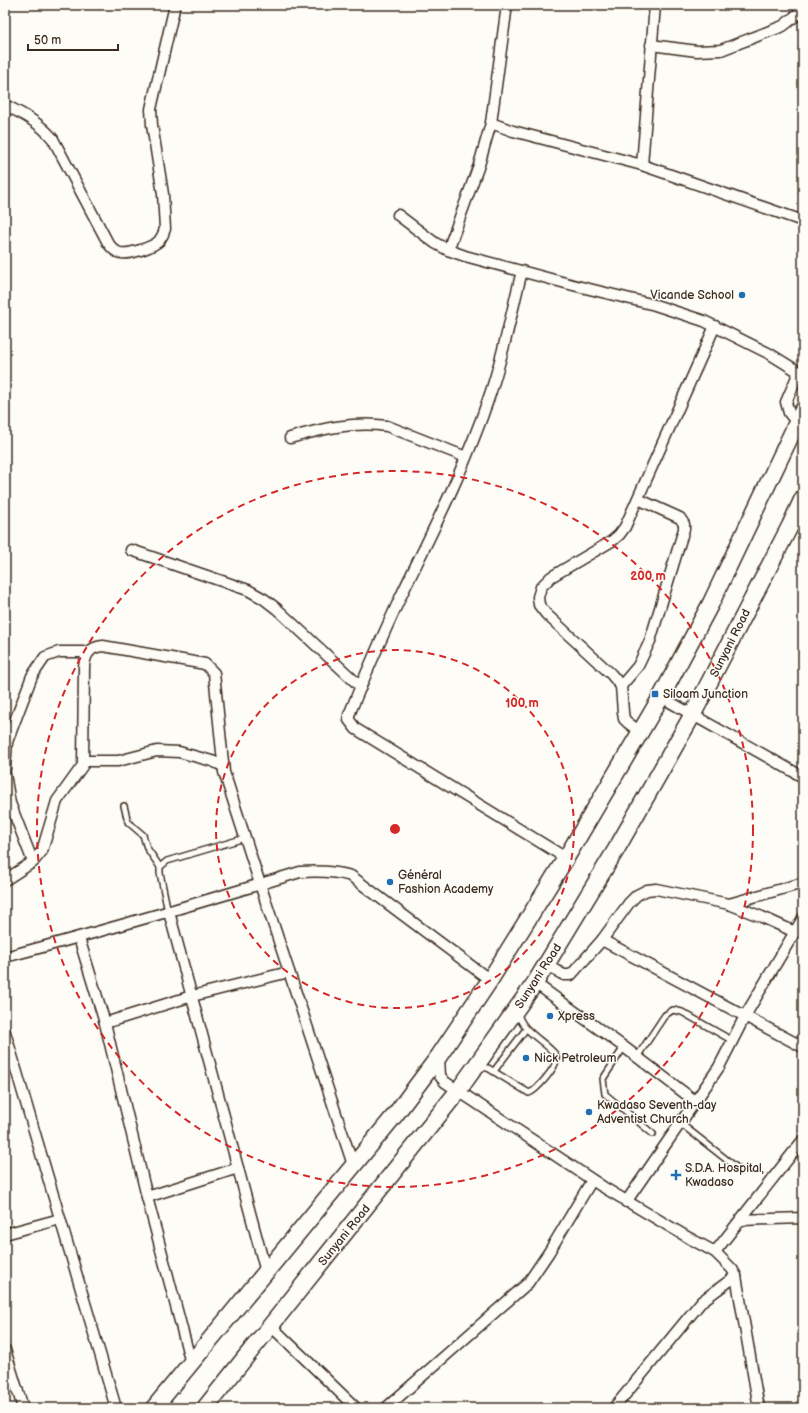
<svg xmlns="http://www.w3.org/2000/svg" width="808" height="1413" font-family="'Balsamiq Sans',sans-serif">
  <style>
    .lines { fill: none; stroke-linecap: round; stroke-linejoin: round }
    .lane-casing { stroke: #3b2a1e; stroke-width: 8 }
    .street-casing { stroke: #3b2a1e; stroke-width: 13 }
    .primary-casing { stroke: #3b2a1e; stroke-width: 19 }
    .lane { stroke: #fdfcf7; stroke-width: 5 }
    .street { stroke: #fdfcf7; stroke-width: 10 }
    .primary { stroke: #fdfcf7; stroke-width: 16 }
    .ring { fill: none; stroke: #d62828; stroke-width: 2; stroke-dasharray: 7 5 }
    .poi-dot { fill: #1f6fb2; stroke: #fdfcf7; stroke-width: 1.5 }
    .labels { text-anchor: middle; stroke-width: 3; stroke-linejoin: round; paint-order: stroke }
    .poi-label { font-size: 12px; fill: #3b2a1e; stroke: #fdfcf7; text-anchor: start }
    .street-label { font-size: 12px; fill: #3b2a1e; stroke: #fdfcf7 }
    .centre { fill: #d62828; stroke: #fdfcf7; stroke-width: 2 }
    .ring-label { font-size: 12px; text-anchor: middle; font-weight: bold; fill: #d62828; stroke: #fdfcf7; stroke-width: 3; stroke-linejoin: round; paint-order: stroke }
  </style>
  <rect width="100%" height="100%" fill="#fdfcf7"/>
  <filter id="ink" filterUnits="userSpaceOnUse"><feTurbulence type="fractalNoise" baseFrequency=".025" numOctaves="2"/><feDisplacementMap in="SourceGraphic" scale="8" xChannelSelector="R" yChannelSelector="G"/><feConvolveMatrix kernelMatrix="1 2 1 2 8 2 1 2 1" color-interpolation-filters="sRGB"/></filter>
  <g filter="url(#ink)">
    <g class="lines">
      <defs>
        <g id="lane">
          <polyline points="124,806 128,822 143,835 147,848 160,867"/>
          <polyline points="168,912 160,873 160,867 167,861 245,838"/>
          <polyline points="624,1047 603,1079 605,1094 653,1134"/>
          <polyline points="637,1057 665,1015 673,1010 682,1012 733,1041"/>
          <path d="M478 1068H488L529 1093C536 1091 556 1068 556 1060 557 1058 556 1056 555 1054 543 1040 523 1032 518 1014"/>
          <polyline points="494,1071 526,1029"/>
          <polyline points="680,1123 741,1171"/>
        </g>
        <g id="street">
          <polyline points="651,45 697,51 721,50 783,26 803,10"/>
          <path d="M5 105C23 114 40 123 53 139L108 243C111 247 115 252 120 253 129 255 153 247 159 241 162 237 164 233 165 229L163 194 152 125 151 109 175 5"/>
          <polyline points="491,123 507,5"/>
          <polyline points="642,165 655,5"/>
          <polyline points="398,215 435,243 448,250 465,256 573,285 655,305 704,321 770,354 799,372 786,402 789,413 797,423"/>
          <polyline points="448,250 479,165 491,123 513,131 642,165 803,221"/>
          <path d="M522 271C511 314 503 358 488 400 465 468 432 532 401 596 383 635 365 675 349 715V720L356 729 566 858"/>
          <path d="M290 438C321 429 354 421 387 426L466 457"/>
          <polyline points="131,550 248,590 264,599 277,609 361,687"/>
          <polyline points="621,686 638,666 650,641 684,529 684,524 680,518 638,499"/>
          <polyline points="661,697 803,777"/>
          <polyline points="640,732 627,722 624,719 623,712 621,686 611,674 546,614 539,605 538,597 541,587 551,577 612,541 619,535 625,527 715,326"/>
          <polyline points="84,761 118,761 157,751 179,752 212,761 223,766"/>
          <polyline points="5,769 7,742 32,676 45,657 59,652 89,652"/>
          <polyline points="5,774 10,803 33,862"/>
          <path d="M5 880 33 862 42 851 57 801 83 765 84 667C85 654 90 647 103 646L205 664 214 673 224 772 260 884 353 1165"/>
          <polyline points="729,904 803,883"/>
          <polyline points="169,912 266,1272"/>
          <polyline points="79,938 105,1023 147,1197 191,1363"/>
          <polyline points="602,940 801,1046"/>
          <path d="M5 957C104 931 202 902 300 872 317 871 335 871 351 876L490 980"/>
          <polyline points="546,965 564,975 571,975 602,940 629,903 637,895 647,890 656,889 729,904 762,917 795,932"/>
          <polyline points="535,983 624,1047 695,1101"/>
          <polyline points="105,1023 192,996 289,972"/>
          <polyline points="5,1032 116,1408"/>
          <polyline points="439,1057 440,1076 445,1082 603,1187 689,1238 715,1252 732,1269 736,1276 759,1408"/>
          <polyline points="147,1197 238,1168"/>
          <polyline points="626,1202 719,1067 745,1016 803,918"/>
          <polyline points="741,1220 803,1218"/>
          <polyline points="5,1234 60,1219"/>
          <polyline points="715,1252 803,1140"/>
          <polyline points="271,1326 356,1408"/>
          <polyline points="5,1350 23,1408"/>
          <polyline points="386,1408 528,1283 549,1252 592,1180"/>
          <polyline points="614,1408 702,1301 736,1276"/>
        </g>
        <g id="primary">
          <polyline points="154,1408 395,1115 439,1056 490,980 566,858 661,697 711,603 803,410"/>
          <polyline points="205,1408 458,1091 535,983 617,848 693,714 790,526 803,498"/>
        </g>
      </defs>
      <use href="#lane" class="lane-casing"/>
      <use href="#street" class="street-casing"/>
      <use href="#primary" class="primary-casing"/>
      <use href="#lane" class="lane"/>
      <use href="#street" class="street"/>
      <use href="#primary" class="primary"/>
    </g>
  </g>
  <g class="ring">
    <circle cx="395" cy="829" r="179"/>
    <circle cx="395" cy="829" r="358"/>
  </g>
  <g class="poi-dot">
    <circle cx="742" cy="295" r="4"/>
    <rect x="651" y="690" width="8" height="8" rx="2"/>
    <circle cx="390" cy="882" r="4"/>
    <circle cx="550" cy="1016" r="4"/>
    <circle cx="526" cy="1058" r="4"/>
    <circle cx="589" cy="1112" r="4"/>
    <path d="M674 1169h4v4h4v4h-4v4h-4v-4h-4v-4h4z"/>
  </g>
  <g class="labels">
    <g class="poi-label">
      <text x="734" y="299" text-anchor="end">Vicande School</text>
      <text x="663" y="698">Siloam Junction</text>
      <text x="398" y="879">Général<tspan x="398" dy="14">Fashion Academy</tspan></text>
      <text x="558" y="1020">Xpress</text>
      <text x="534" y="1062">Nick Petroleum</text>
      <text x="597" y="1109">Kwadaso Seventh-day<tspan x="597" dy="14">Adventist Church</tspan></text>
      <text x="685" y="1172">S.D.A. Hospital,<tspan x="685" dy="14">Kwadaso</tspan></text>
    </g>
    <g class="street-label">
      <text transform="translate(730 643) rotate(-63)" y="4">Sunyani Road</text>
      <text transform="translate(538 976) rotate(-57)" y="4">Sunyani Road</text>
      <text transform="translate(344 1235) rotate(-51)" y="4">Sunyani Road</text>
    </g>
  </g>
  <circle cx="395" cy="829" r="6" class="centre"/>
  <g class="ring-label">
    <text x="648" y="580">200 m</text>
    <text x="522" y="707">100 m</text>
  </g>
  <rect width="808" height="1413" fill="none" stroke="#fdfcf7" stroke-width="20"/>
  <rect x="10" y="10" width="788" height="1393" fill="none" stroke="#3b2a1e" stroke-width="1.5" filter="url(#ink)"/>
  <path d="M28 44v6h90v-6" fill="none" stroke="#3b2a1e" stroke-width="2"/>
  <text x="34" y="44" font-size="12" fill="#3b2a1e" stroke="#fdfcf7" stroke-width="3" paint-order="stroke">50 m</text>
</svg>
